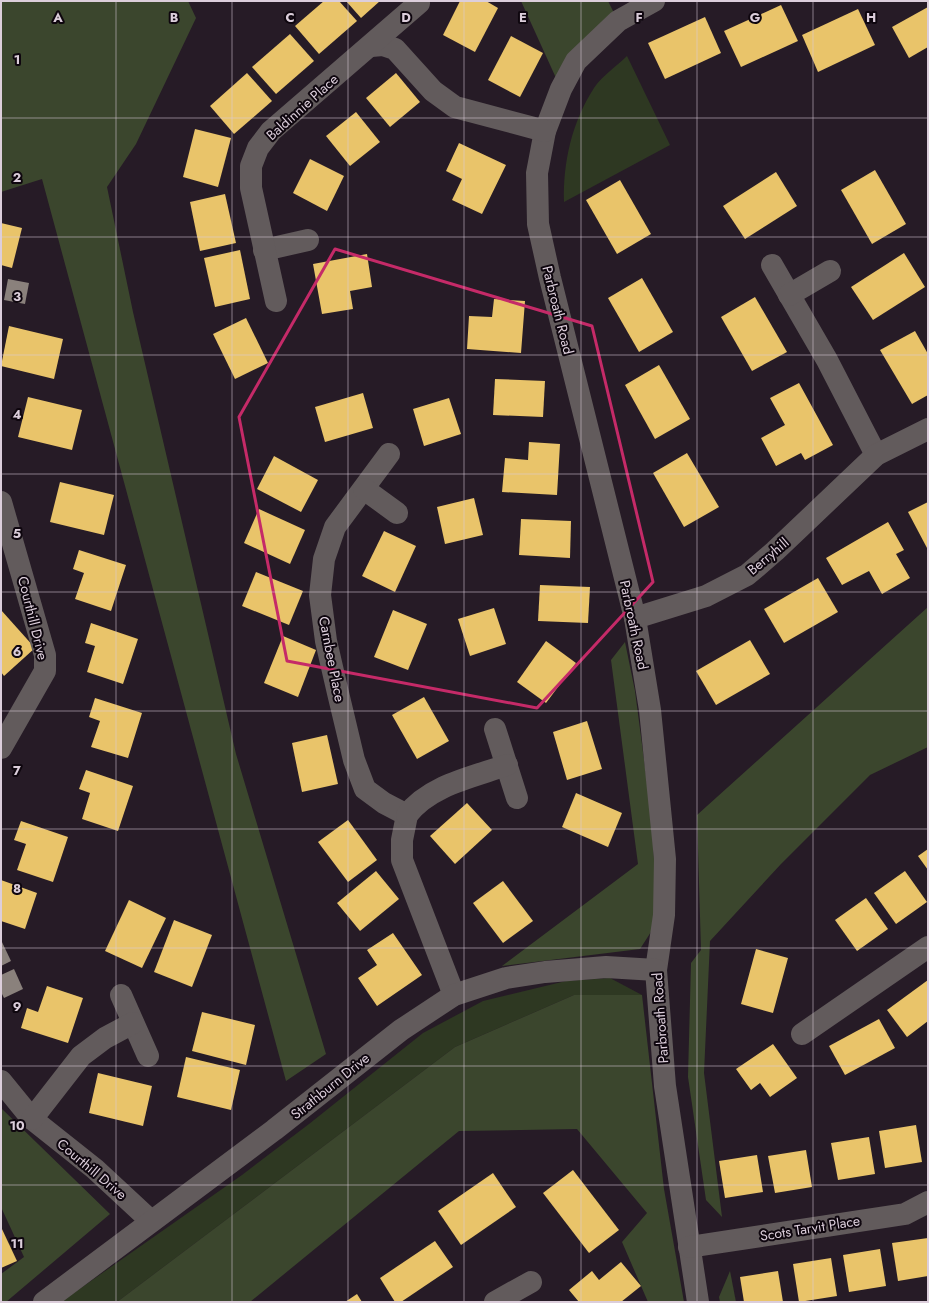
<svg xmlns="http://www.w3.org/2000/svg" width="929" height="1303" font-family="Jost,sans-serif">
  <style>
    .green { fill: #2e3822 }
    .forest { fill: #3b462d }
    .homes { fill: #e9c46a }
    .industry { fill: #8a817c }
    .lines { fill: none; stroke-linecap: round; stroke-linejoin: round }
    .minor { stroke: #625b5c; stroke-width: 22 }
    .marked { fill: none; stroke: #c52a68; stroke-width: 3; stroke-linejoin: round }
    .grid { fill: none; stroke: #dccedb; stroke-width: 1; stroke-opacity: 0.55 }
    .labels { text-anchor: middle; stroke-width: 4; stroke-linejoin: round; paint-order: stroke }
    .street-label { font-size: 14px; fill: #dccedb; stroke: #0e060e }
    .grid-label { font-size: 13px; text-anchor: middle; font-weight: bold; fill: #dccedb; stroke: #0e060e; stroke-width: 4; stroke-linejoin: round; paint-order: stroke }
  </style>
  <rect width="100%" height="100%" fill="#261b26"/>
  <g class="green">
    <path d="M627 56 670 145 564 202C563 162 572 122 594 88 602 76 617 66 627 56Z"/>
    <polygon points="610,978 642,995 574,995 455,1047 117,1302 61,1302 242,1175 309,1124 423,1033 483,1001 566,981"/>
  </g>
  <g class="forest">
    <polygon points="1,1 188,1 196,18 136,144 107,187 133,312 236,754 326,1054 286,1081 42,179 1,192"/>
    <polygon points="521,1 608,1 618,21 561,89"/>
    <polygon points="928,607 928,747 870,775 781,864 710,941 704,1073 722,1217 706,1200 688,1077 691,963 701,950 697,815"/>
    <polygon points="625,642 635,691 651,813 658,921 640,949 502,966 638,864 611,660"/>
    <polygon points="574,995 642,995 664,1189 684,1302 648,1302 622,1242 647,1213 577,1129 459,1131 250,1302 117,1302 455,1047"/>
    <polygon points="1,1108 110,1214 6,1302 1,1302 1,1274 24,1257 1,1207"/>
    <polygon points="730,1271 736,1302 720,1302 719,1297"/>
  </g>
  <g class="homes">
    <polygon points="324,1 339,1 357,21 319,54 295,26"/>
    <polygon points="346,1 380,1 361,18"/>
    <polygon points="460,1 486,1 498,8 475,52 443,35"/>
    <polygon points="781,5 798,41 741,67 724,31"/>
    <polygon points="928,7 928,47 909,58 892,27"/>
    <polygon points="858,9 875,45 818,72 802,35"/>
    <polygon points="705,17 721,53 665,79 648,43"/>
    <polygon points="290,34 314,61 276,94 252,67"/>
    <polygon points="511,36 543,53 520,97 488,80"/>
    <polygon points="247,73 272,101 234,134 210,106"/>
    <polygon points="396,73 420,102 390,127 366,98"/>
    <polygon points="356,112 380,142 350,166 326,136"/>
    <polygon points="195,129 231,138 218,187 183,177"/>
    <polygon points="459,143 506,165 482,214 452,200 462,179 446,171"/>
    <polygon points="310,159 344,176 327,211 293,193"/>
    <polygon points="875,170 906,224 872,244 841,190"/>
    <polygon points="776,172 797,206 745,239 723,206"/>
    <polygon points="620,180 651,234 617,254 586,200"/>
    <polygon points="225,194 236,243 200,251 190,202"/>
    <polygon points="1,223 22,228 12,268 1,265"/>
    <polygon points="240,250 250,299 215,307 204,258"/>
    <polygon points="904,253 925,287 873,320 851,287"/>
    <polygon points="367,254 372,287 350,291 353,309 322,314 313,264"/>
    <polygon points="642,278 673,332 639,352 608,298"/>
    <polygon points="755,297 787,352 752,371 721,317"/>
    <polygon points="494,299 525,301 521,353 467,349 469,316 492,317"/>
    <polygon points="246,318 268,363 235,379 213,334"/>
    <polygon points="9,326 63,339 54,379 1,366"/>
    <polygon points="915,331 928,354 928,395 912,404 880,350"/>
    <polygon points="659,365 690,419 655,439 625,385"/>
    <polygon points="495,379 545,381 543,417 493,415"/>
    <polygon points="799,383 833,445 805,460 801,453 776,466 761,438 785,425 770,398"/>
    <polygon points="363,393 373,428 325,442 315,407"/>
    <polygon points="28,397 82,410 72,450 18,437"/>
    <polygon points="449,398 461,434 424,446 413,409"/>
    <polygon points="529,442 560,444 557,495 502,492 505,458 528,460"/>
    <polygon points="687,453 719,507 684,527 653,473"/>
    <polygon points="274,456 318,480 301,512 257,489"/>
    <polygon points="60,482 114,495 104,535 50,522"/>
    <polygon points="474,498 483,535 445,544 437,507"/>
    <polygon points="928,502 928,547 927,548 908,512"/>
    <polygon points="259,509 305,530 290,564 244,543"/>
    <polygon points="521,519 571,521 570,558 519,555"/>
    <polygon points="888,522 904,550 896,554 910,578 882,594 869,571 842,585 826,558"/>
    <polygon points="384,531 416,546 395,592 362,576"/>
    <polygon points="79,550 126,565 111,611 75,599 84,573 73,569"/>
    <polygon points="256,572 303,591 289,625 242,606"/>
    <polygon points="818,578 838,612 784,643 764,609"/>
    <polygon points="540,585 590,587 588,623 538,621"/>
    <polygon points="494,608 506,644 470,656 458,619"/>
    <polygon points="1,610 35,648 4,676 1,672"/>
    <polygon points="393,610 427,624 408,670 374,657"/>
    <polygon points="91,623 138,639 123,684 87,672 95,646 85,643"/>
    <polygon points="283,636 316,650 298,697 264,683"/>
    <polygon points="750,640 770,674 716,705 696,671"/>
    <polygon points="546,641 576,663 546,703 517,682"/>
    <polygon points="424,697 449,741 417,759 392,715"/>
    <polygon points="95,698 142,713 128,758 91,747 100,721 89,717"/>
    <polygon points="587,721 602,769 567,780 553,732"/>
    <polygon points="327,735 338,784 302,792 292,743"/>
    <polygon points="86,770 133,786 118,831 82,819 90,793 79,789"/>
    <polygon points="576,793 622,813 608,847 562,827"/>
    <polygon points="467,803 492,830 455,864 430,836"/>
    <polygon points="348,820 377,860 348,882 318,842"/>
    <polygon points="21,821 68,837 53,882 17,870 26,844 14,840"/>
    <polygon points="928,849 928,870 918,856"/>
    <polygon points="376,871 399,899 360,931 337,903"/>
    <polygon points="905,871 927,902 896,924 874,893"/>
    <polygon points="1,880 37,893 25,929 1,921"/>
    <polygon points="503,881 533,921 503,943 473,903"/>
    <polygon points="866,898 888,929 857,951 835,920"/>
    <polygon points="129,900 166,918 142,968 105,951"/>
    <polygon points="174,920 212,935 192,987 154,972"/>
    <polygon points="393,933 422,975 377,1006 358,978 377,965 367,950"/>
    <polygon points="756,949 788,958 773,1013 741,1004"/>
    <polygon points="928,980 928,1021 907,1037 887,1010"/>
    <polygon points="47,986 83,998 68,1043 21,1028 27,1008 38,1012"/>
    <polygon points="202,1012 255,1025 246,1065 192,1051"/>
    <polygon points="879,1019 895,1048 845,1075 829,1046"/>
    <polygon points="773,1044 797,1078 770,1097 760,1083 751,1090 736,1069"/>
    <polygon points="186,1057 240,1070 231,1110 177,1097"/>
    <polygon points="98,1073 152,1086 143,1126 89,1113"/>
    <polygon points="916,1125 922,1162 885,1168 879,1131"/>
    <polygon points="869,1137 875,1174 838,1180 831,1143"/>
    <polygon points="806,1150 812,1187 775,1193 768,1156"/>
    <polygon points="757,1155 763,1192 725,1198 719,1161"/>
    <polygon points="573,1170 619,1230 589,1253 543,1193"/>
    <polygon points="493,1173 516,1207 461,1245 438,1211"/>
    <polygon points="1,1227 17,1261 1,1268"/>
    <polygon points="928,1238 928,1276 898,1281 892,1243"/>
    <polygon points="435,1241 453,1267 401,1302 395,1302 380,1278"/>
    <polygon points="880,1249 886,1286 849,1292 843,1255"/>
    <polygon points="831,1258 837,1296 799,1302 793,1264"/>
    <polygon points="621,1262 641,1286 621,1302 579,1302 569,1290 592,1271 599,1280"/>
    <polygon points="778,1271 783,1302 744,1302 740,1277"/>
    <polygon points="357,1294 362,1302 345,1302"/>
  </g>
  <g class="industry">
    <polygon points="8,279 29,283 25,304 4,300"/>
    <polygon points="1,940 11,961 1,966"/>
    <polygon points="14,969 23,989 4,998 1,992 1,975"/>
  </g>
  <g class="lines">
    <g class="minor">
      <polyline points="654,1 618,21 576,61 561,89 545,131 537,173 538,224 550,278 635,618 650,710 665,859 664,915 656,970 665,1086 698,1302"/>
      <polyline points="371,46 383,45 395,49 433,91 455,107 545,131"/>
      <polyline points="264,250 308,240"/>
      <polyline points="772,265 827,360 876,455"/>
      <polyline points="789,295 830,271"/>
      <polyline points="276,301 251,188 251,166 258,148 271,131 419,3"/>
      <polyline points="389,454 335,527 324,559 320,595 326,641 338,693 354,760 365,789 384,803 407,815 402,840 402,860 454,995"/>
      <polyline points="364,489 397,513"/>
      <polyline points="1,502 45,655 45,671 1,748"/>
      <polyline points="635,618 706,596 747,575 775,551 876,455 928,429"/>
      <polyline points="495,729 517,798"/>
      <path d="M407 815C430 785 473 777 507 765"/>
      <polyline points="121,995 148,1056"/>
      <polyline points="802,1034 928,947"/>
      <polyline points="1,1081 32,1119 95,1169 151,1221"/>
      <polyline points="32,1119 81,1056 105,1038 133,1023"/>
      <polyline points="689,1247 905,1214 928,1202"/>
      <polyline points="44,1302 274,1130 401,1030 454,995 506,978 545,972 606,967 656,970"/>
      <polyline points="495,1302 531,1282"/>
    </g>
  </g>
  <path class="marked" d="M335 249 592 326 653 582 537 708 287 661 239 417Z"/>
  <path class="grid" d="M116 1V1302M232 1V1302M348 1V1302M464 1V1302M581 1V1302M697 1V1302M813 1V1302M1 118H928M1 237H928M1 355H928M1 474H928M1 592H928M1 711H928M1 829H928M1 948H928M1 1066H928M1 1185H928"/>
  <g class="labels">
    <g class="street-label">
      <text transform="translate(302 107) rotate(-42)" y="5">Baldinnie Place</text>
      <text transform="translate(558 310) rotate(76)" y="5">Parbroath Road</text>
      <text transform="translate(768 556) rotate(-40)" y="5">Berryhill</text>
      <text transform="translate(33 618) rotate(76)" y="5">Courthill Drive</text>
      <text transform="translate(634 625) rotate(78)" y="5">Parbroath Road</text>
      <text transform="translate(332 659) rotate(79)" y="5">Carnbee Place</text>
      <text transform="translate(660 1018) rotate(-94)" y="5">Parbroath Road</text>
      <text transform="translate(330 1086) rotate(-39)" y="5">Strathburn Drive</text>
      <text transform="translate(92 1169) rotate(40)" y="5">Courthill Drive</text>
      <text transform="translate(810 1228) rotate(-9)" y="5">Scots Tarvit Place</text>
    </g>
  </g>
  <g class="grid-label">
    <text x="58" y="22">A</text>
    <text x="174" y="22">B</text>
    <text x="290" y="22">C</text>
    <text x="406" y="22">D</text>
    <text x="523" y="22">E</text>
    <text x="639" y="22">F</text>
    <text x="755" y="22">G</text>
    <text x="871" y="22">H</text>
    <text x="17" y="64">1</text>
    <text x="17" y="182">2</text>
    <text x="17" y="301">3</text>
    <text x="17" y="419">4</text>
    <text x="17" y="538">5</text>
    <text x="17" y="656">6</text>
    <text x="17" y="775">7</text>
    <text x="17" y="893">8</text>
    <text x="17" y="1011">9</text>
    <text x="17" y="1130">10</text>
    <text x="17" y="1248">11</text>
  </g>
  <rect width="929" height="1303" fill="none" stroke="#dccedb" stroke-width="4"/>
</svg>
